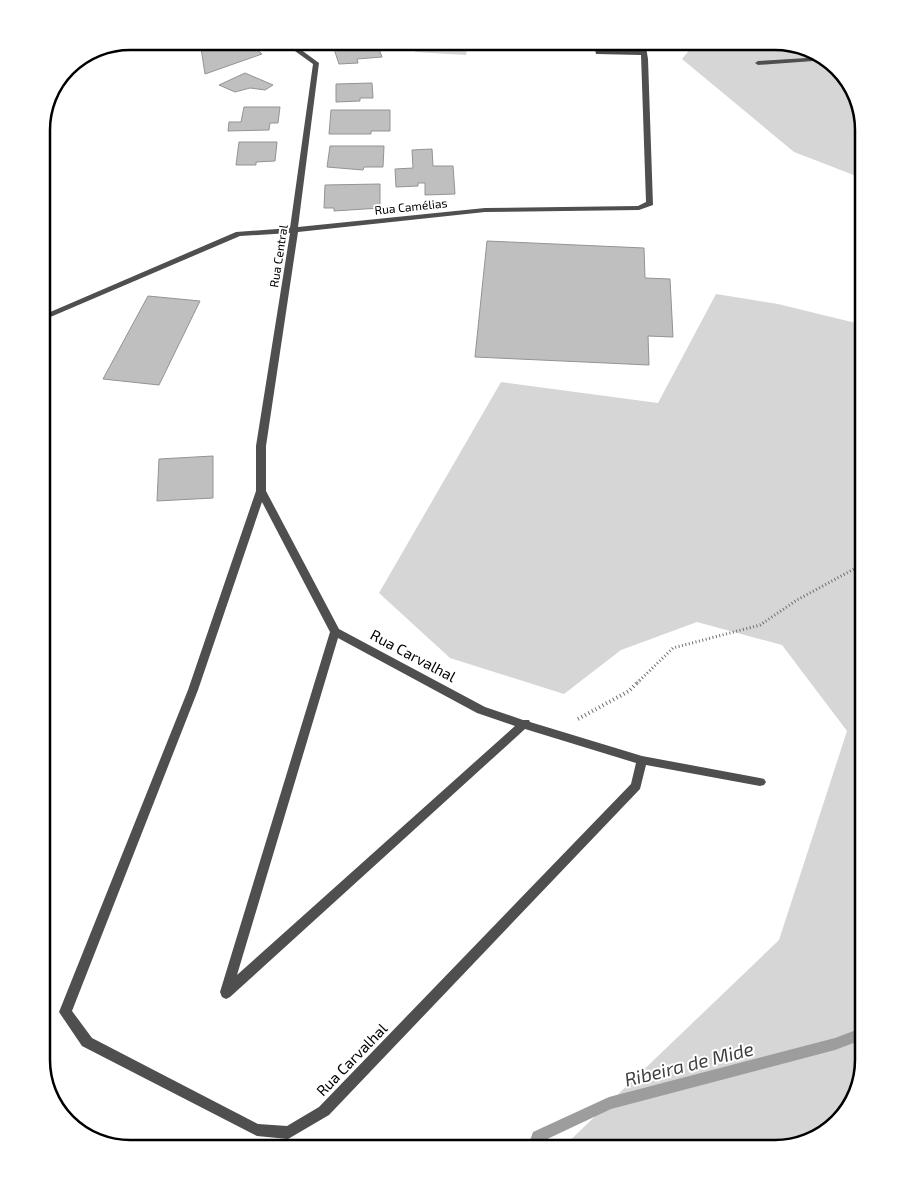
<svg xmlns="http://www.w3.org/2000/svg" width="905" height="1190" font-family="'Exo 2',sans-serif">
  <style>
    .green { fill: #d6d6d6 }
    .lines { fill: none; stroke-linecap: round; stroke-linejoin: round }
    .stream { fill: #9d9d9d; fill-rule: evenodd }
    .building { fill: #bfbfbf; stroke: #939393 }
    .path-far1 { stroke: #717171; stroke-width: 3; stroke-dasharray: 1 2.5; stroke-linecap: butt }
    .path { stroke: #717171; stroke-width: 4; stroke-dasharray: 1 3; stroke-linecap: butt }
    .service { fill: #4f4f4f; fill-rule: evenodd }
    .minor { fill: #4f4f4f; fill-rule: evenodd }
    .labels { text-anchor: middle; stroke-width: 4; stroke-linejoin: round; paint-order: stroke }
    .far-street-label { font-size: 12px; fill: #000; stroke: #fff }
    .street-label { font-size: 15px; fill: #000; stroke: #fff }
    .near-water-label { font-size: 19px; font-style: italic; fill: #3e3e3e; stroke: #fff }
    .rim { fill: none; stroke: #000; stroke-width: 2.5 }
  </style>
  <rect width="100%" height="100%" fill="#fff"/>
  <g class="green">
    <polygon points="418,41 469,41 466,55 415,52"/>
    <polygon points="697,41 780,41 819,53 849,81 864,131 864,179 794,152 682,59"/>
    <polygon points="716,294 778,304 864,325 864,578 854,588 864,597 864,1060 852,1104 824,1134 775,1149 561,1149 779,940 847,731 782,645 697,622 621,650 564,694 450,658 379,593 501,382 658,403"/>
  </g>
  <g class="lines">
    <polygon class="stream" points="864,1027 864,1039 835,1050 611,1109 543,1141 541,1149 527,1149 533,1132 609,1097 835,1038"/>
  </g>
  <g class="building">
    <polygon points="227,41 247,41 262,54 205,74 201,48"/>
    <polygon points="355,41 376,41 382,57 357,59 358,63 339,64 332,43"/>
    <polygon points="518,41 563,41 564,48 518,48"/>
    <polygon points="245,73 273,85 265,90 250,88 235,92 219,85"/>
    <polygon points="372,83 373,98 360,98 360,101 336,102 336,84"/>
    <polygon points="244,107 280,107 278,123 270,123 269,130 228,131 229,122 241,122"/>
    <polygon points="331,110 390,110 390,131 371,131 371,134 329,134"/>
    <polygon points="47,133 46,146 41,146 41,134"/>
    <polygon points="239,142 277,142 275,161 256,162 256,165 236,165"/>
    <rect x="41" y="146" width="5" height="13"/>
    <polygon points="330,146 384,146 383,167 364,167 363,170 327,167"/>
    <polygon points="432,149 433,166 453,166 455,194 425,195 425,183 418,183 418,186 396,187 395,169 413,168 412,150"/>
    <polygon points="380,184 380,208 334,211 334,208 324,208 325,185"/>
    <polygon points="487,241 644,248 645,278 670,279 673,337 648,336 649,365 475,357"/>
    <polygon points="148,296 200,301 159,385 103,379"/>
    <polygon points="213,456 213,498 157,501 159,459"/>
  </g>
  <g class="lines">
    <polyline class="path-far1" points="637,683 673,648 760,625 797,600 854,569 864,557"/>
    <polyline class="path" points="578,719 629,691 639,681"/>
    <polygon class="service" points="823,57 827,60 758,65 755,63 758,61"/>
    <path class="minor" d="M281 41H289L319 63 298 227 485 208 638 206 646 202 641 55 596 54 593 41H599L601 51H640L639 41H645L648 59 653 205 639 210 485 212 298 232 266 446V491L339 629 485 707 523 720H529L530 722 642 756 760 778 764 779 766 782 764 785 760 786 646 765 640 789 329 1115 288 1139 257 1136 82 1046 59 1012 188 690 256 491V446L290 233 240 236 41 321V316L236 232 290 228 313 64ZM262 502 330 632 220 992 222 997 226 999 230 997 525 729 636 763 631 784 319 1107 287 1126 258 1124 92 1038 72 1011 198 690ZM338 638 477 713 515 726 237 975Z"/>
  </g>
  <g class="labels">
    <g class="far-street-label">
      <text transform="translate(411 207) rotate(-6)" y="4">Rua Camélias</text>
      <text transform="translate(279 256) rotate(-81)" y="4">Rua Central</text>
    </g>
    <g class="street-label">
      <text transform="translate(413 656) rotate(28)" y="5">Rua Carvalhal</text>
      <text transform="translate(352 1060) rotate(-46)" y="5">Rua Carvalhal</text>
    </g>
    <g class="near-water-label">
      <text transform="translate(689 1064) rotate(-14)" y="7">Ribeira de Mide</text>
    </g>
  </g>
  <path d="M0 0H905V1190H0ZM130 50H775A80 80 0 0 1 855 130V1060A80 80 0 0 1 775 1140H130A80 80 0 0 1 50 1060V130A80 80 0 0 1 130 50Z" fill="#fff" fill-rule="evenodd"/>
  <path class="rim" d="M130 50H775A80 80 0 0 1 855 130V1060A80 80 0 0 1 775 1140H130A80 80 0 0 1 50 1060V130A80 80 0 0 1 130 50Z"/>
</svg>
